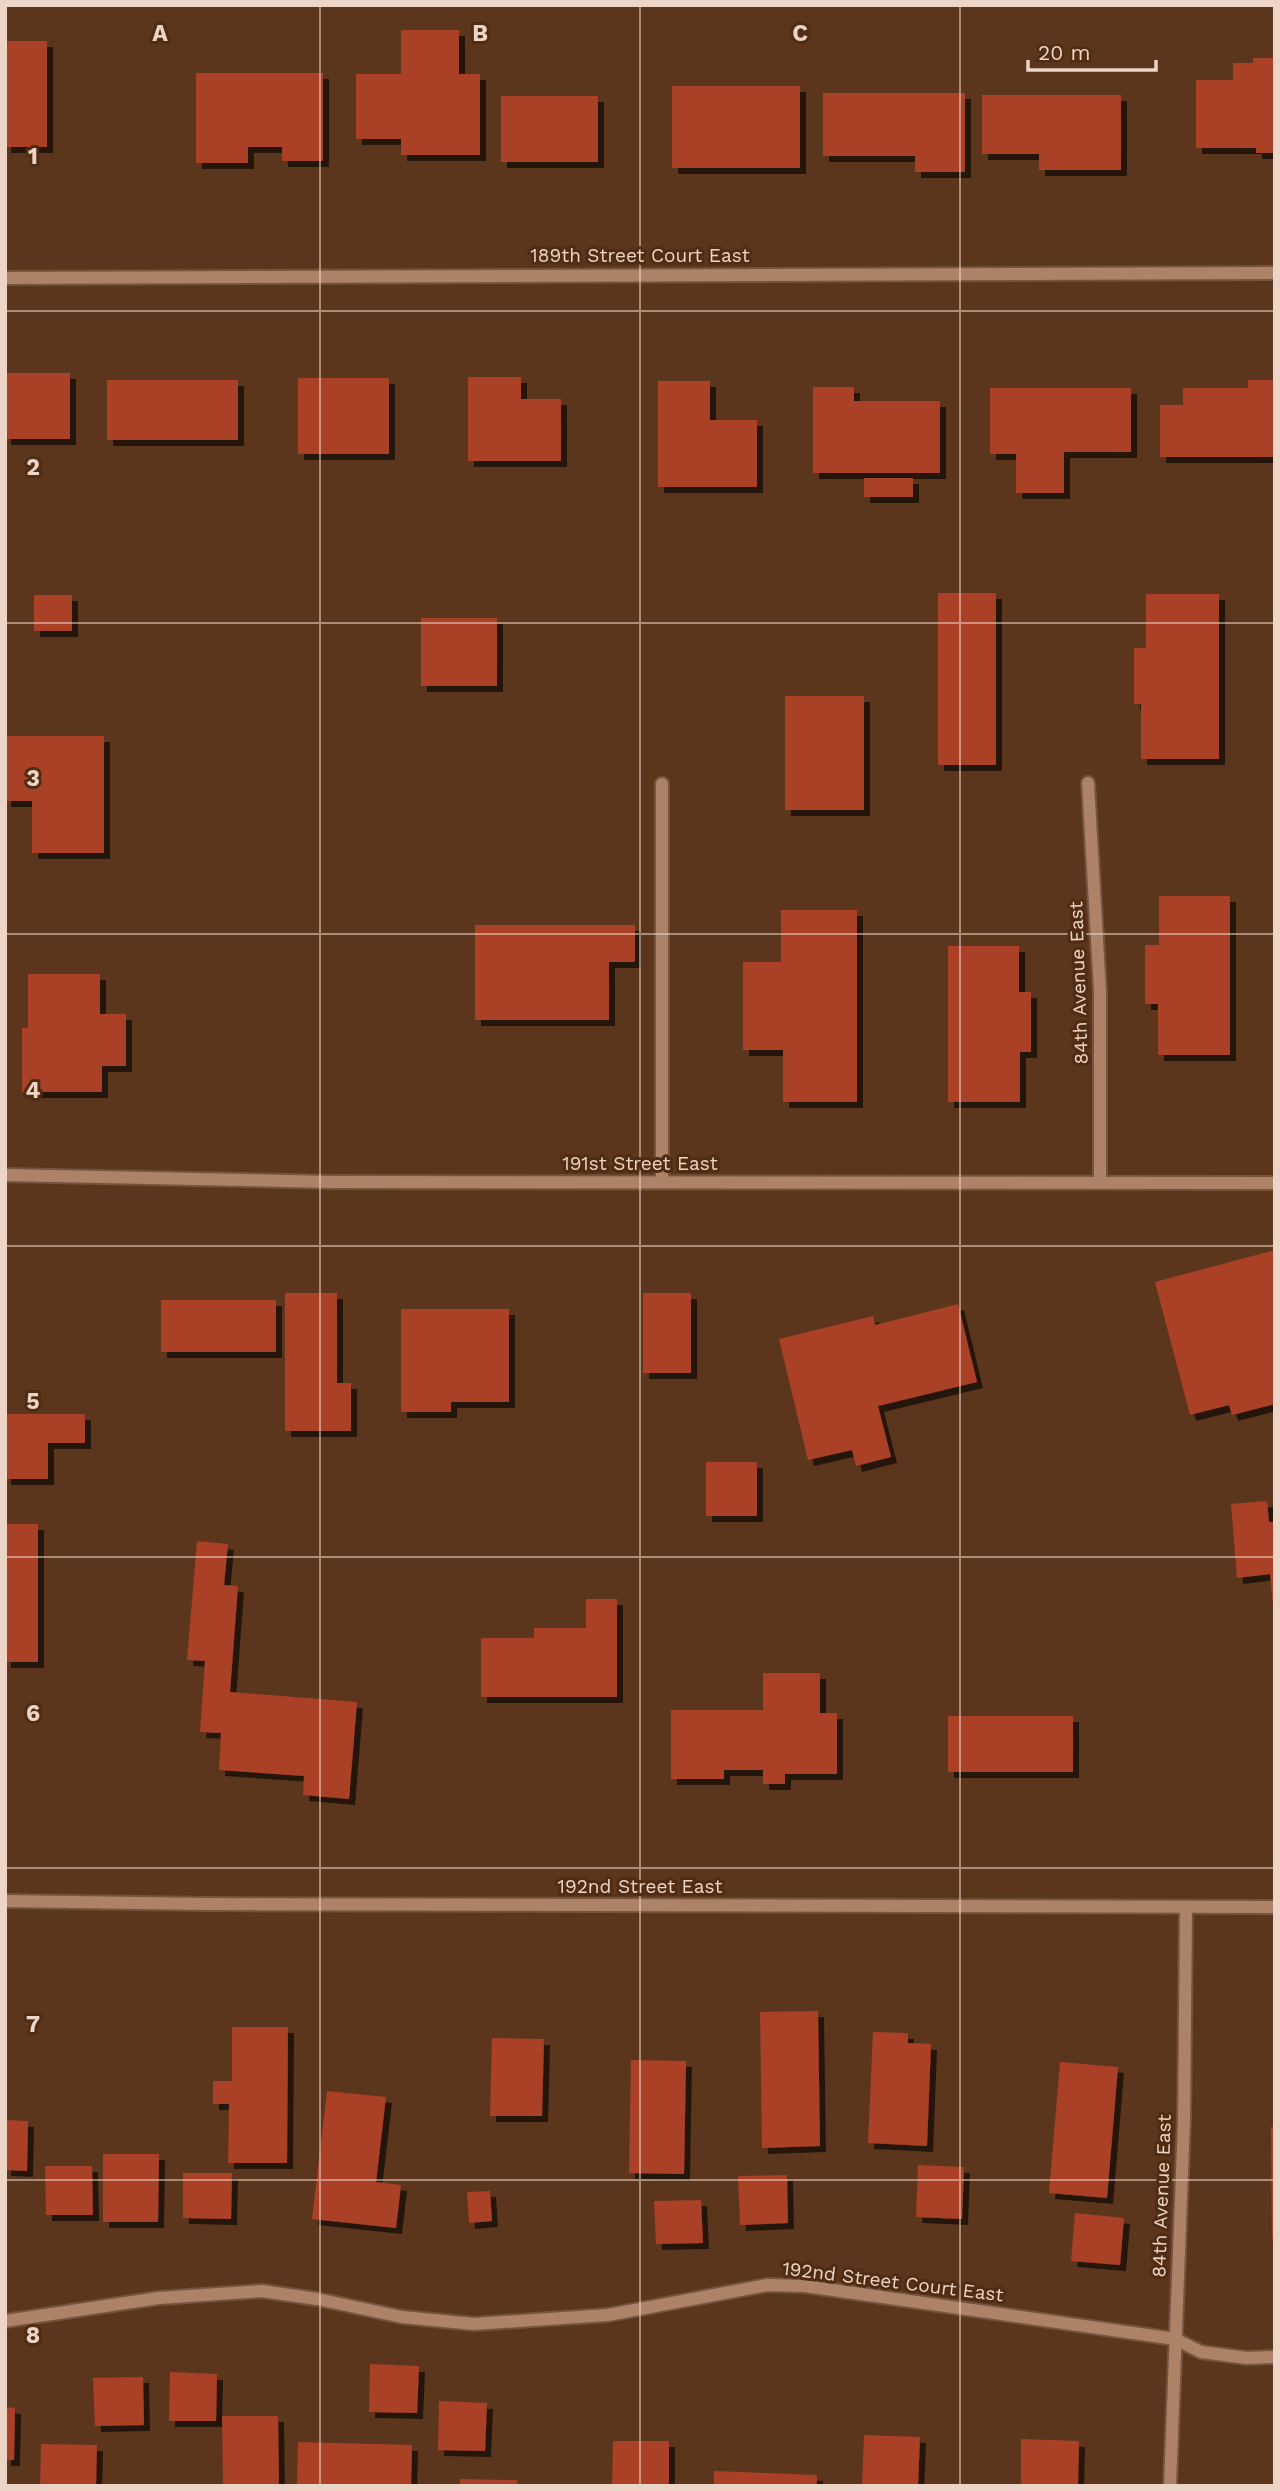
<svg xmlns="http://www.w3.org/2000/svg" width="1280" height="2491" font-family="'Work Sans',sans-serif">
  <style>
    .building { fill: #aa3f27; filter: url(#shadow) }
    .lines { fill: none; stroke-linecap: round; stroke-linejoin: round }
    .minor-casing { stroke: #74543d; stroke-width: 16 }
    .minor { stroke: #ad8267; stroke-width: 12 }
    .grid { fill: none; stroke: #ecd4c6; stroke-width: 2; stroke-opacity: 0.55 }
    .labels { text-anchor: middle; stroke-width: 6; stroke-linejoin: round; paint-order: stroke }
    .street-label { font-size: 19px; fill: #ecd4c6; stroke: #502c12 }
    .grid-label { font-size: 23px; text-anchor: middle; font-weight: bold; fill: #ecd4c6; stroke: #502c12; stroke-width: 6; stroke-linejoin: round; paint-order: stroke }
  </style>
  <defs>
    <filter id="shadow"><feDropShadow dx="6" dy="6" stdDeviation="0" flood-color="#0009"/></filter>
  </defs>
  <rect width="100%" height="100%" fill="#5c361c"/>
  <g class="building">
    <polygon points="401,30 459,30 459,74 480,74 480,155 401,155 401,139 356,139 356,74 401,74"/>
    <rect x="5" y="41" width="42" height="106"/>
    <polygon points="1253,58 1275,58 1275,153 1256,153 1256,148 1196,148 1196,80 1233,80 1233,63 1253,63"/>
    <polygon points="196,73 323,73 323,161 282,161 282,147 248,147 248,163 196,163"/>
    <rect x="672" y="86" width="128" height="82"/>
    <polygon points="823,93 965,93 965,172 915,172 915,156 823,156"/>
    <polygon points="982,95 1121,95 1121,170 1039,170 1039,154 982,154"/>
    <rect x="501" y="96" width="97" height="66"/>
    <rect x="5" y="373" width="65" height="66"/>
    <polygon points="468,377 521,377 521,399 561,399 561,461 468,461"/>
    <rect x="298" y="378" width="91" height="76"/>
    <rect x="107" y="380" width="131" height="60"/>
    <polygon points="1248,380 1275,380 1275,457 1160,457 1160,405 1183,405 1183,388 1248,388"/>
    <polygon points="658,381 710,381 710,420 757,420 757,487 658,487"/>
    <polygon points="813,387 854,387 854,401 940,401 940,473 813,473"/>
    <polygon points="990,388 1131,388 1131,452 1064,452 1064,493 1016,493 1016,454 990,454"/>
    <rect x="864" y="478" width="49" height="19"/>
    <rect x="938" y="593" width="58" height="172"/>
    <polygon points="1146,594 1219,594 1219,759 1141,759 1141,704 1134,704 1134,648 1146,648"/>
    <rect x="34" y="595" width="38" height="36"/>
    <rect x="421" y="618" width="76" height="68"/>
    <rect x="785" y="696" width="79" height="114"/>
    <polygon points="5,736 104,736 104,853 32,853 32,801 5,801"/>
    <polygon points="1159,896 1230,896 1230,1055 1158,1055 1158,1004 1145,1004 1145,945 1159,945"/>
    <polygon points="781,910 857,910 857,1102 783,1102 783,1050 743,1050 743,962 781,962"/>
    <polygon points="475,925 635,925 635,962 609,962 609,1020 475,1020"/>
    <polygon points="948,946 1019,946 1019,992 1031,992 1031,1052 1020,1052 1020,1102 948,1102"/>
    <polygon points="28,974 100,974 100,1014 126,1014 126,1066 102,1066 102,1092 22,1092 22,1028 28,1028"/>
    <polygon points="1275,1250 1275,1404 1232,1415 1229,1405 1190,1415 1155,1282"/>
    <polygon points="285,1293 337,1293 337,1383 351,1383 351,1431 285,1431"/>
    <rect x="643" y="1293" width="48" height="80"/>
    <rect x="161" y="1300" width="115" height="52"/>
    <polygon points="958,1304 977,1382 878,1406 891,1457 856,1466 852,1450 808,1460 779,1339 873,1316 875,1325"/>
    <polygon points="401,1309 509,1309 509,1402 451,1402 451,1412 401,1412"/>
    <polygon points="5,1414 85,1414 85,1443 48,1443 48,1479 5,1479"/>
    <rect x="706" y="1462" width="51" height="54"/>
    <polygon points="1267,1501 1269,1522 1275,1522 1275,1605 1273,1606 1270,1574 1237,1578 1231,1504"/>
    <rect x="5" y="1524" width="33" height="138"/>
    <polygon points="197,1541 228,1544 224,1585 238,1586 230,1692 357,1702 349,1799 303,1795 304,1776 219,1770 221,1733 200,1732 205,1661 187,1660"/>
    <polygon points="586,1599 617,1599 617,1697 481,1697 481,1638 534,1638 534,1628 586,1628"/>
    <polygon points="763,1673 820,1673 820,1713 837,1713 837,1774 785,1774 785,1784 763,1784 763,1770 724,1770 724,1779 671,1779 671,1710 763,1710"/>
    <rect x="948" y="1716" width="125" height="56"/>
    <polygon points="818,2011 820,2146 762,2148 760,2012"/>
    <polygon points="232,2027 288,2027 287,2163 228,2163 229,2104 213,2104 213,2081 232,2081"/>
    <polygon points="873,2032 908,2033 908,2043 931,2044 927,2146 868,2143"/>
    <polygon points="492,2038 544,2039 542,2116 490,2116"/>
    <polygon points="631,2060 686,2061 684,2174 629,2173"/>
    <polygon points="1060,2062 1118,2067 1107,2198 1049,2193"/>
    <polygon points="327,2091 386,2097 376,2182 401,2185 396,2228 312,2219"/>
    <polygon points="5,2120 28,2121 27,2171 5,2170"/>
    <polygon points="1271,2127 1275,2127 1275,2239 1272,2239"/>
    <polygon points="103,2154 159,2154 158,2222 103,2222"/>
    <polygon points="918,2165 964,2167 962,2219 916,2217"/>
    <polygon points="45,2166 92,2166 93,2215 46,2215"/>
    <polygon points="183,2173 232,2173 231,2219 183,2218"/>
    <polygon points="787,2175 788,2223 740,2225 738,2176"/>
    <polygon points="490,2191 492,2221 469,2223 467,2192"/>
    <polygon points="701,2200 703,2243 656,2244 654,2201"/>
    <polygon points="1075,2213 1124,2218 1120,2265 1071,2261"/>
    <polygon points="370,2364 419,2366 417,2413 369,2412"/>
    <polygon points="170,2372 217,2374 216,2421 169,2421"/>
    <polygon points="143,2377 144,2425 95,2426 93,2378"/>
    <polygon points="439,2401 487,2403 485,2451 438,2450"/>
    <polygon points="5,2407 15,2408 14,2460 5,2460"/>
    <polygon points="222,2416 278,2416 279,2486 223,2486"/>
    <polygon points="864,2435 920,2437 918,2486 862,2486"/>
    <polygon points="1021,2439 1079,2441 1078,2486 1021,2486"/>
    <polygon points="613,2441 669,2441 669,2486 612,2486"/>
    <polygon points="298,2442 412,2445 411,2486 297,2486"/>
    <polygon points="41,2444 97,2445 96,2486 40,2486"/>
    <polygon points="714,2471 817,2475 817,2486 714,2486"/>
    <polygon points="460,2479 517,2480 517,2486 460,2486"/>
  </g>
  <g class="lines">
    <defs>
      <g id="minor">
        <polyline points="5,278 1275,273"/>
        <polyline points="1088,783 1100,992 1100,1182"/>
        <polyline points="662,784 662,1182"/>
        <polyline points="5,1175 332,1182 1275,1183"/>
        <polyline points="5,1901 205,1904 1275,1907"/>
        <polyline points="5,2321 159,2298 262,2291 317,2299 402,2317 474,2324 608,2315 767,2285 805,2286 1175,2339 1201,2352 1247,2358 1275,2357"/>
        <polyline points="1170,2486 1184,2121 1186,1907"/>
      </g>
    </defs>
    <use href="#minor" class="minor-casing"/>
    <use href="#minor" class="minor"/>
  </g>
  <path class="grid" d="M320 5V2486M640 5V2486M960 5V2486M5 311H1275M5 623H1275M5 934H1275M5 1246H1275M5 1557H1275M5 1868H1275M5 2180H1275"/>
  <g class="labels">
    <g class="street-label">
      <text x="640" y="262">189th Street Court East</text>
      <text transform="translate(1078 983) rotate(-92)" y="7">84th Avenue East</text>
      <text x="640" y="1170">191st Street East</text>
      <text x="640" y="1893">192nd Street East</text>
      <text transform="translate(1161 2196) rotate(-88)" y="7">84th Avenue East</text>
      <text transform="translate(893 2281) rotate(7)" y="7">192nd Street Court East</text>
    </g>
  </g>
  <g class="grid-label">
    <text x="160" y="41">A</text>
    <text x="480" y="41">B</text>
    <text x="800" y="41">C</text>
    <text x="33" y="164">1</text>
    <text x="33" y="475">2</text>
    <text x="33" y="786">3</text>
    <text x="33" y="1098">4</text>
    <text x="33" y="1409">5</text>
    <text x="33" y="1721">6</text>
    <text x="33" y="2032">7</text>
    <text x="33" y="2343">8</text>
  </g>
  <rect width="1280" height="2491" fill="none" stroke="#ecd4c6" stroke-width="14"/>
  <path d="M1028 60v10h128v-10" fill="none" stroke="#ecd4c6" stroke-width="3.5"/>
  <text x="1038" y="60" font-size="21" fill="#ecd4c6" stroke="#502c12" stroke-width="5" paint-order="stroke">20 m</text>
</svg>
